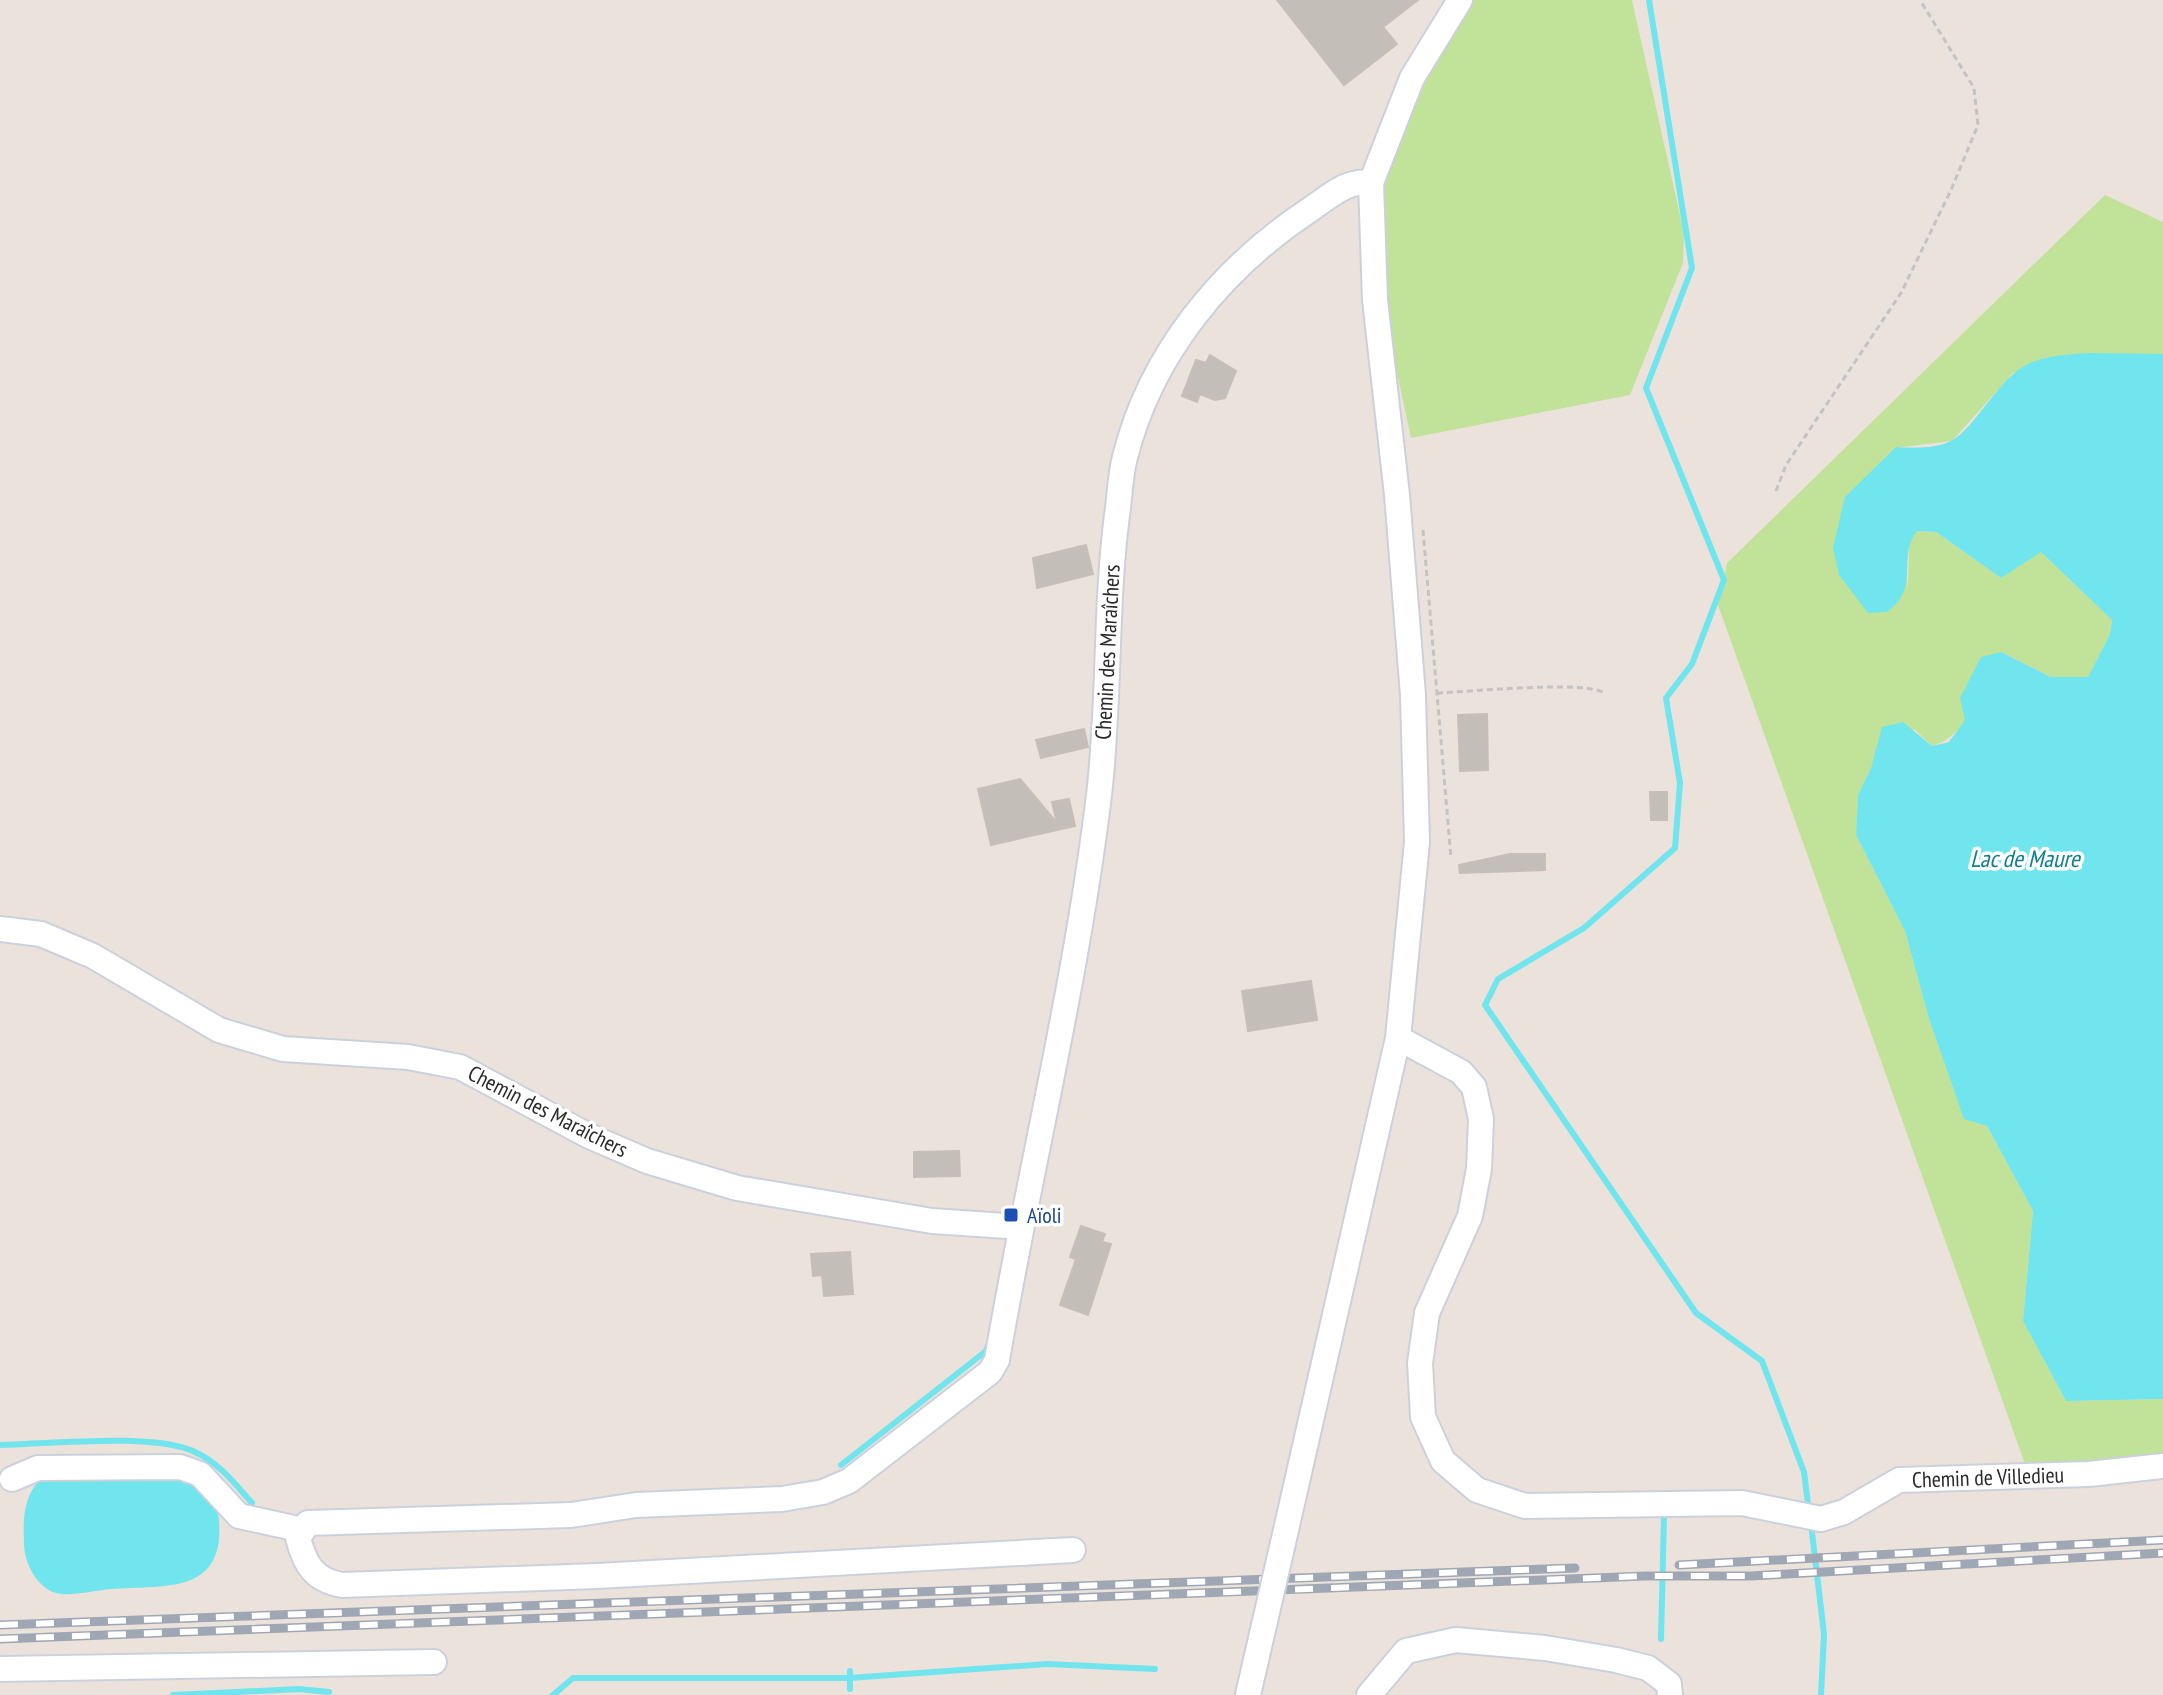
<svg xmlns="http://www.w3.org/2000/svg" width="2163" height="1695" font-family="'PT Sans Narrow',sans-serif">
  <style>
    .green { fill: #c1e299 }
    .water { fill: #70e5ed }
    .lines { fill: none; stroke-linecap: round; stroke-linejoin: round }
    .stream { stroke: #70e5ed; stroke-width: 6 }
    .building { fill: #c4beb8; stroke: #c8beb6; stroke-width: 2 }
    .minor-casing { stroke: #cbd1dc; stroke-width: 28 }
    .path { stroke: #c3c3c3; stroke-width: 3; stroke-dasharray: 6 4; stroke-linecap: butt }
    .minor { stroke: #fff; stroke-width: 24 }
    .rail-casing { stroke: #9fa7b4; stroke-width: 9 }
    .rail { stroke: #fff; stroke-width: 6; stroke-dasharray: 18; stroke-linecap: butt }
    .minor-bridge-casing { stroke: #cbd1dc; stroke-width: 28; stroke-linecap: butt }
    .minor-bridge { stroke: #fff; stroke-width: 24 }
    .transit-dot { fill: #1a4fb4; stroke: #fff; stroke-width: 3 }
    .labels { text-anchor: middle; stroke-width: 7; stroke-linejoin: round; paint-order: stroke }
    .street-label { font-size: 22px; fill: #2a2a2a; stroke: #fff }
    .transit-label { font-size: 22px; fill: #164399; stroke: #fff; text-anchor: start }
    .water-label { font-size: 24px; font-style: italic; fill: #0f8093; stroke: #fff }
  </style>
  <rect width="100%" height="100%" fill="#ece2dc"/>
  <g class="green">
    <polygon points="1473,0 1632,0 1684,233 1683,263 1630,395 1411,438 1380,294 1378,186 1393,139"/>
    <path d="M2105 195 2163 222V354L2063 355 2013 373 1952 441 1895 448 1908 589 1909 542 1916 531 1936 532 2001 578 2040 551 2112 620 2110 634 2088 677H2051L2001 652C1985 684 1968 737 1932 746L1915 730 1883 727 1871 768 1858 795 1856 835 1905 931 1929 1019 1964 1118 1987 1126 2033 1211 2023 1321 2066 1401 2163 1399V1460L2029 1475 1718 605 1727 563Z"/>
  </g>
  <g class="water">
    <path d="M2092 353 2163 354V1399L2066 1401 2023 1321 2033 1211 1987 1126 1964 1119 1929 1019 1905 931 1856 835 1858 795 1871 768 1882 727 1903 722 1932 746 1949 742 1965 720 1960 698 1981 657 2001 652 2051 677H2088L2110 634 2112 620 2041 552 2001 578 1936 532 1917 531C1896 558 1922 587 1887 612L1868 613 1839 575 1833 548 1845 497 1896 447C1912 448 1936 449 1951 441 1976 428 1999 376 2030 363 2049 355 2072 354 2092 353Z"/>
    <path d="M178 1474C201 1482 217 1494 219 1520 225 1595 165 1585 111 1589 96 1590 70 1597 56 1593 36 1587 25 1563 24 1545 23 1517 23 1497 42 1477Z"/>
  </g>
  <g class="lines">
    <g class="stream">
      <polyline points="1649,0 1692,268 1646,388 1724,580 1692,664 1666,698 1680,783 1675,848 1584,928 1498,979 1485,1005 1696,1313 1762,1361 1804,1472 1809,1512"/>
      <path d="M0 1445C49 1444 157 1432 197 1453 220 1464 236 1485 252 1503"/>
      <polyline points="841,1465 986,1351 989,1343"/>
      <polyline points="1811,1524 1824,1634 1821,1695"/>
      <polyline points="1661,1639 1664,1517"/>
      <polyline points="850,1671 850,1689"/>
      <polyline points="173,1695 299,1689 329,1692"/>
      <polyline points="553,1695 573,1678 849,1678 1047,1664 1155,1669"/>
    </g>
  </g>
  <g class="building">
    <polygon points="1277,0 1418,0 1383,27 1397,44 1344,85"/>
    <polygon points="1210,355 1236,371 1225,398 1215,400 1200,394 1197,402 1182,396 1196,360 1206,363"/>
    <polygon points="1086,545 1093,574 1037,588 1033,558"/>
    <polygon points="1487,714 1488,770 1460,771 1458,715"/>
    <polygon points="1084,729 1088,747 1041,758 1036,740"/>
    <polygon points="1020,779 1057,823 1052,802 1069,799 1075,826 991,845 978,789"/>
    <polygon points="1650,792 1667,792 1667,820 1651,820"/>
    <polygon points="1510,854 1545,854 1545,870 1460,873 1459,865"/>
    <polygon points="1311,981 1317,1020 1248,1031 1242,991"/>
    <polygon points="959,1151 960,1176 914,1177 914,1152"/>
    <polygon points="1081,1226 1105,1234 1102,1242 1111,1244 1088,1315 1060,1305 1076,1259 1070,1257"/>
    <polygon points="850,1252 853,1294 824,1296 822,1275 813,1276 811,1254"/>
  </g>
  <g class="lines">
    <defs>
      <g id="minor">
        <polyline points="0,929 41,934 93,956 219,1030 283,1049 408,1057 460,1067 589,1136 647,1161 737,1188 932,1221 1021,1227"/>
        <polyline points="1398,1038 1461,1072 1474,1087 1481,1119 1479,1169 1470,1216 1427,1313 1420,1363 1423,1417 1443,1461 1477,1490 1525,1506 1742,1503 1821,1519 1844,1512 1899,1480 2089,1474 2163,1466"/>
        <polyline points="12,1479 38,1468 180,1467 200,1474 239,1516 303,1530"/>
        <polyline points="1283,1543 1398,1038 1417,842 1413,695 1397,495 1375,300 1371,183 1412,78 1460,0"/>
        <path d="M1073 1550 597 1576 342 1585C314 1580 305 1565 298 1538L308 1523 571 1515 636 1505 782 1499 823 1492 849 1481 990 1372 997 1360C1029 1172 1076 986 1099 795 1110 702 1105 608 1117 515 1120 496 1120 475 1125 457 1151 354 1221 269 1308 211 1328 198 1346 179 1371 183"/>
        <polyline points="0,1669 434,1662"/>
        <polyline points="1248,1695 1262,1634"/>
        <polyline points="1369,1695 1406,1651 1456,1640 1545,1648 1616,1660 1648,1668 1669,1684 1670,1695"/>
      </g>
    </defs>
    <use href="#minor" class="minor-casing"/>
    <g class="path">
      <polyline points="1776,491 1786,465 1901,293 1951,190 1978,125 1974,88 1920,0"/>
      <polyline points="1423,530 1451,858"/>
      <path d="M1437 693C1466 692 1587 680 1604 693"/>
    </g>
    <use href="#minor" class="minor"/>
    <defs>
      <g id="rail">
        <polyline points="1679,1565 2163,1540"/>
        <polyline points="0,1625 1575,1568"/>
        <polyline points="0,1639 1645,1576 1751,1576 2163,1553"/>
      </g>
    </defs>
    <use href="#rail" class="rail-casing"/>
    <use href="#rail" class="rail"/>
    <defs>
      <polyline id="minor-bridge" points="1262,1634 1283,1543"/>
    </defs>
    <use href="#minor-bridge" class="minor-bridge-casing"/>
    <use href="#minor-bridge" class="minor-bridge"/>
  </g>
  <rect class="transit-dot" x="1003" y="1207" width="16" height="16" rx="4"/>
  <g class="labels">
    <g class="street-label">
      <text transform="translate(1107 652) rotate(-87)" y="8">Chemin des Maraîchers</text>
      <text transform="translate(548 1111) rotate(27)" y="8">Chemin des Maraîchers</text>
      <text transform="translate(1988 1477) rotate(-2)" y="8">Chemin de Villedieu</text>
    </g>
    <g class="transit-label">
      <text x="1027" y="1223">Aïoli</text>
    </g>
    <g class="water-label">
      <text x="2025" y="867">Lac de Maure</text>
    </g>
  </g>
</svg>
